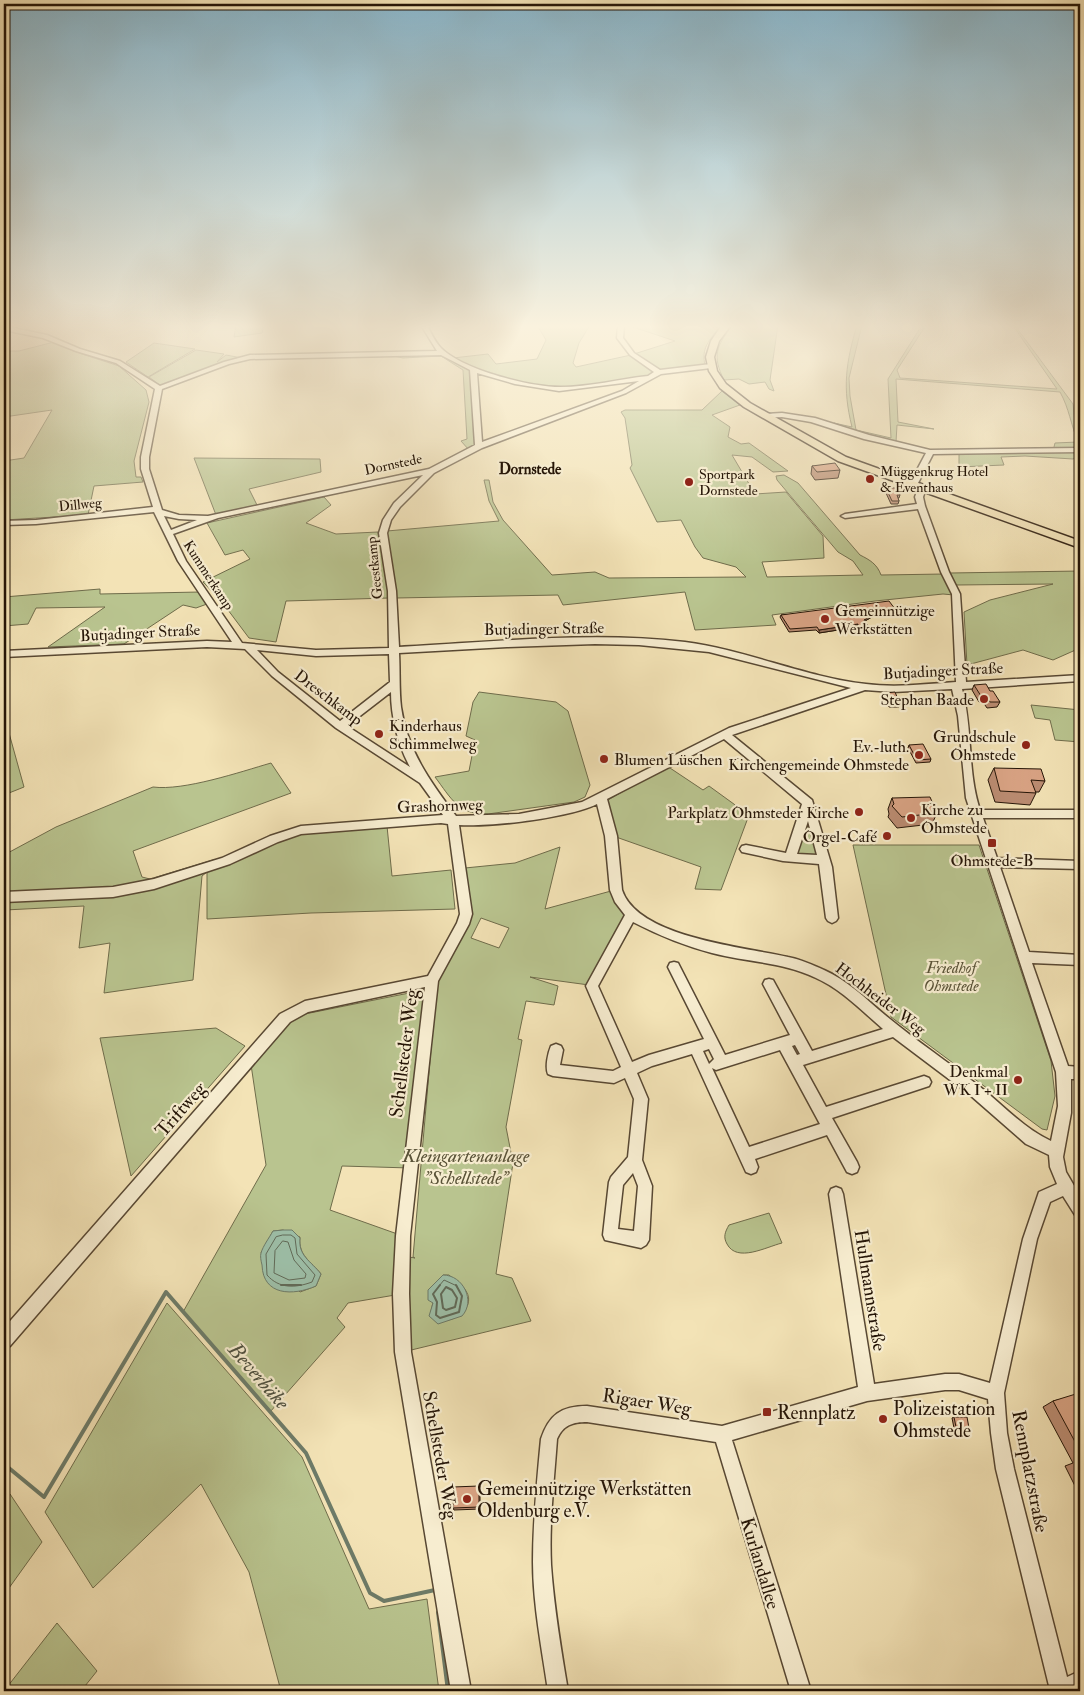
<svg xmlns="http://www.w3.org/2000/svg" width="1084" height="1695" font-family="'IM FELL Double Pica',serif">
  <style>
    .green { fill: #b9c48f; stroke: #6f6c4b; fill-rule: evenodd }
    .water { fill: #9dbfa8; stroke: #6d7b68 }
    .lines { fill: none; stroke-linecap: round; stroke-linejoin: round }
    .shore-far1 { stroke: #616a58; stroke-width: 1 }
    .shore { stroke: #616a58; stroke-width: 2 }
    .stream { stroke: #6d7b68; stroke-width: 4 }
    .minor-casing { stroke: #584833; stroke-width: 3 }
    .major-casing { stroke: #251507; stroke-width: 3 }
    .minor { fill: #f7edd0; fill-rule: evenodd }
    .major { fill: #f3e3b6; fill-rule: evenodd }
    .wall { fill: #bb8c72; stroke: #251507 }
    .shaded-wall { fill: #98725c; stroke: #251507 }
    .building { fill: #d9a384; stroke: #251507 }
    .poi-dot { fill: #8f2418; stroke: #f7edd0; stroke-width: 2 }
    .labels { text-anchor: middle; stroke-width: 4.5; stroke-linejoin: round; paint-order: stroke }
    .far-street-label { font-size: 14px; fill: #251507; stroke: #f7edd0 }
    .far-poi-label { font-size: 14px; fill: #251507; stroke: #f7edd0; text-anchor: start }
    .far-neighbourhood-label { font-size: 15px; font-weight: bold; fill: #251507; stroke: #f7edd0 }
    .poi-label { font-size: 16px; fill: #251507; stroke: #f7edd0; text-anchor: end }
    .street-label { font-size: 16px; fill: #251507; stroke: #f7edd0 }
    .park-label { font-size: 16px; font-style: italic; fill: #595237; stroke: #f7edd0 }
    .near-street-label { font-size: 19px; fill: #251507; stroke: #f7edd0 }
    .near-park-label { font-size: 19px; font-style: italic; fill: #595237; stroke: #f7edd0 }
    .near-poi-label { font-size: 19px; fill: #251507; stroke: #f7edd0; text-anchor: start }
    .near-water-label { font-size: 21px; font-style: italic; fill: #4f503f; stroke: #f7edd0 }
  </style>
  <rect width="100%" height="100%" fill="#f3e3b6"/>
  <filter id="stains"><feTurbulence type="fractalNoise" baseFrequency=".004" numOctaves="4"/><feColorMatrix values="0 0 0 0 .2 0 0 0 0 .09 0 0 0 0 .02 0 0 0 .5 -.17"/></filter>
  <radialGradient id="worn" r=".72"><stop offset=".6" stop-color="#630" stop-opacity="0"/><stop offset="1" stop-color="#630" stop-opacity=".3"/></radialGradient>
  <g class="green">
    <polygon points="236,325 264,325 262,333 234,337"/>
    <path d="M537 325H590L579 343 573 363 576 367 631 355 657 372 649 378C619 379 590 387 560 388 524 388 484 374 453 358L488 354 496 364 537 359 546 340Z"/>
    <path d="M633 325H704L719 328C709 340 701 349 705 365L659 371 634 354 675 341 633 327Z"/>
    <path d="M733 325H778L770 380 774 391 769 389 765 382 749 384 739 379 724 380C712 356 716 346 733 325Z"/>
    <path d="M857 325H862L849 378 850 396 856 430 891 438 888 379 922 325H926L897 370 900 378 1057 389 1014 327 970 325H1036L1016 327 1073 404 1075 423 1080 432V449H1056L1054 447 1055 443 1078 442C1071 425 1069 408 1060 392L896 379 898 422 934 429 897 425 896 442 842 428 834 423 852 427C842 387 846 363 857 325Z"/>
    <polygon points="54,342 82,354 119,366 146,390 149,402 134,461 136,477 141,477 143,482 94,486 88,515 4,520 4,461 24,458 52,410 4,417 4,351 19,351"/>
    <polygon points="154,343 195,349 148,377 126,362"/>
    <polygon points="196,350 224,354 217,362 226,355 242,358 233,359 161,386 149,377"/>
    <polygon points="440,353 471,370 478,445 469,450 461,441 467,439 463,370 441,356 403,358 389,355"/>
    <path d="M722 391 740 405 712 415 730 427 728 437 741 444 749 443 788 471 773 472 752 457 732 455 755 494 786 492 823 536 824 558 762 562 767 577 863 575 853 561 838 552 777 480 776 476 784 475 798 483 860 555C870 560 877 564 881 575L944 574 954 595 943 594 875 601 772 615 776 625 695 630 685 592 563 605 558 595 396 598 387 531 499 521 489 501 484 480H489L493 502 503 520 552 575 595 572 609 578 746 577 736 567 703 558 695 547 681 520 657 522 630 468 632 465 625 418 621 412 625 410H702Z"/>
    <polygon points="1080,451 1079,456 1073,459 1025,456 1001,457 1004,465 959,467 959,453"/>
    <polygon points="194,458 320,459 321,472 249,489 257,505 216,515"/>
    <polygon points="324,497 331,505 306,523 336,534 378,532 389,598 286,601 276,642 249,638 222,602 203,582 250,559 243,550 225,555 207,523"/>
    <polygon points="1080,571 1080,648 1053,660 1023,650 967,665 964,612 990,600 1053,584 956,585 950,573"/>
    <polygon points="100,589 100,594 200,592 207,604 196,608 183,605 124,644 48,647 105,607 36,608 28,624 4,626 4,597"/>
    <path d="M479 692 556 702 568 711 590 785 585 797 574 802 488 814C458 815 451 798 435 777L469 771 475 740 466 736 473 702Z"/>
    <polygon points="1031,705 1080,710 1080,742 1055,740 1050,720 1035,718"/>
    <polygon points="9,733 24,787 4,795 4,735"/>
    <path d="M271 763 291 793 133 851 142 877 150 879 213 860 209 871 286 837 312 831 387 826 392 876 451 870 455 909 311 913 207 919V872L202 876 193 980 104 993 110 943 79 948 84 906 5 910 4 913V855L56 827 153 787C184 791 240 772 271 763Z"/>
    <polygon points="667,766 703,790 709,786 749,815 721,890 695,889 701,867 616,837 608,800"/>
    <polygon points="808,813 820,857 795,855"/>
    <polygon points="853,845 979,845 1051,1061 1055,1096 1047,1130 1042,1129 891,1017"/>
    <path d="M560 847 545 909 611 891 627 916 589 985 530 977 558 986 554 1005 526 1001 518 1039 522 1040 506 1127 513 1163 496 1274 512 1278 531 1321 403 1352 401 1294 348 1303 337 1318 345 1327 270 1412 183 1312 266 1165 250 1058 285 1018 429 989 410 1168 342 1166 330 1210 403 1236V1256L415 1258 413 1257 437 980 472 915 465 868 515 863ZM481 918 509 928 499 948 471 938ZM283 1230 300 1237C298 1256 311 1261 321 1274L316 1286 300 1292 261 1253 273 1231ZM443 1275H449C454 1280 463 1285 466 1291 478 1309 447 1330 430 1316L433 1302 429 1289Z"/>
    <polygon points="216,1028 245,1046 131,1176 100,1038"/>
    <path d="M769 1213 782 1243C766 1247 737 1263 727 1244 723 1237 725 1232 729 1225Z"/>
    <polygon points="167,1303 302,1457 369,1609 427,1599 439,1691 281,1691 249,1572 201,1484 93,1588 45,1512"/>
    <polygon points="4,1490 10,1494 42,1542 4,1595"/>
    <polygon points="57,1623 97,1671 81,1691 4,1691"/>
  </g>
  <g class="water">
    <path d="M283 1230H292L300 1238C298 1256 311 1261 321 1274L316 1286C293 1296 263 1296 262 1265 261 1261 260 1256 261 1253 263 1246 269 1238 273 1231Z"/>
    <path d="M443 1275C463 1275 476 1301 462 1316L438 1324 429 1316 433 1303 428 1300V1290Z"/>
  </g>
  <g class="lines">
    <g class="shore-far1">
      <path d="M283 1235H291L295 1238 297 1254 315 1275 312 1282C296 1288 279 1289 267 1275L266 1254 276 1237Z"/>
      <polygon points="283,1241 288,1242 294,1260 306,1274 305,1278 289,1280 274,1273 275,1251"/>
      <polyline points="439,1286 444,1280 457,1286"/>
    </g>
    <g class="shore">
      <polyline points="281,1285 301,1285"/>
      <polyline points="440,1285 433,1294 437,1302 436,1315 440,1318 459,1312 462,1296 456,1285"/>
      <polygon points="446,1287 452,1290 457,1298 455,1307 446,1310 443,1308 441,1294"/>
    </g>
    <g class="stream">
      <polyline points="4,1464 44,1497 166,1292 306,1453 370,1593 384,1601 435,1590 435,1592"/>
      <polyline points="438,1612 448,1691"/>
    </g>
    <defs>
      <g id="minor">
        <path d="M421 325H427C431 333 435 342 441 348 463 370 530 387 560 387 590 387 619 379 648 376L654 372 630 355 617 338 618 325 624 326 623 338 634 353 660 370 711 364 714 366 711 368 661 374 626 393 482 448 434 473 400 507 391 520 387 533 396 591 399 647C493 642 591 631 685 642 747 650 804 677 866 684 896 688 926 684 956 682L952 594 941 572 918 509 845 518 841 516 845 514 917 504 915 497 918 488 922 486 926 488 923 497 925 506 949 572 960 594 966 682 1080 675V681L962 689C973 729 967 771 980 810H1080V818H983L997 858 1080 861V869L1000 867 1029 952 1080 955V965L1032 963 1068 1066 1080 1067V1079H1071V1113L1063 1157 1066 1172 1080 1196V1217L1075 1215 1063 1196 1050 1202 1037 1239 1004 1393 1007 1433 1014 1469 1067 1677 1080 1671V1691L1050 1690 996 1469 991 1433 988 1399 959 1390H945L867 1401 732 1440 811 1691H791L716 1442 587 1422C573 1422 563 1425 557 1439 554 1481 549 1523 551 1565 554 1608 561 1649 568 1691H548C542 1649 533 1605 533 1562 533 1521 537 1480 541 1439 549 1415 561 1406 587 1406L722 1426 858 1387 829 1194 831 1189 836 1187 841 1189 843 1194 874 1384 945 1374H959L990 1383 1023 1239 1039 1192 1057 1184 1050 1167 1049 1155 1026 1144 970 1095 893 1037 803 1065 826 1107 924 1076 929 1078 931 1082 929 1086 832 1118 857 1162 859 1167 857 1172 852 1174 847 1172 827 1135 755 1159 758 1167 756 1172 751 1174 746 1172 692 1054 652 1066 637 1073 648 1099 642 1160 652 1186 649 1240 646 1245 641 1248 605 1240 603 1235 609 1182 611 1177 628 1157 634 1099 625 1078 614 1083 553 1076 548 1074C545 1067 548 1053 551 1046L556 1044 561 1046 563 1050 560 1065 613 1071 621 1067 586 986 625 915 615 902 610 890 605 836 597 804C569 818 491 827 459 825L472 914 469 924 438 981 410 1236 409 1294 411 1352 471 1691H451L395 1352 393 1294 396 1236 425 987 308 1012 290 1022 10 1346 4 1348V1328L280 1014 305 1001 428 976 457 923 460 914 448 824 441 823 301 834 278 842 230 864 154 889 113 897 4 902V892L113 887 154 879 222 858 270 836 301 826 443 815 420 783 336 728 272 676 245 649 207 647 4 657V651L207 641 232 642 178 561 154 512 36 524 4 525V521L36 520 153 507 141 469V457L155 389 116 363 76 351 43 338 4 330V326L47 335 80 349 120 361 160 386 224 362 250 355 437 351ZM441 355 470 370 475 445 429 469 208 516 179 515 162 510 149 469V457L162 389 229 364 250 359ZM477 373 515 384 559 391 639 381 622 391 482 442ZM423 475 394 503 383 520 379 533 388 591 389 648 316 650 242 643 186 561 173 534 218 518ZM164 516 179 519 197 520 171 530ZM595 644 639 645 709 652 851 688 729 728 582 802 519 814 456 816C431 783 407 750 401 707 399 690 400 671 399 653L507 647ZM257 650 316 656 389 654 390 682 340 721 278 672ZM952 689 958 716 966 798 1056 1072 1058 1106 1051 1141C1023 1128 1003 1105 979 1086 948 1062 915 1040 885 1015 866 999 847 980 824 970 813 965 800 959 788 957 745 947 638 938 622 890L617 836 607 799 724 739 802 804 786 853 746 845 742 846 740 849 742 852 783 861 819 864 826 918 828 921 832 923 836 921 838 918 832 867 812 800 732 735 865 690 893 692ZM391 692C391 717 398 745 410 767L347 726ZM808 821 817 855 797 854ZM633 922C658 935 685 946 712 953 746 962 783 962 816 978 841 989 862 1011 883 1029L812 1051 773 980 769 979 765 980 763 984 790 1035 725 1055 678 963 674 962 670 963 668 967 704 1039 649 1055 632 1062 598 986ZM795 1045 800 1054 797 1055 792 1046ZM709 1049 714 1059 709 1064 703 1051ZM780 1050 820 1124 749 1147 712 1068 716 1070ZM633 1173 638 1186 634 1231 618 1229 623 1185Z"/>
        <polygon points="782,413 815,418 869,435 930,450 1080,448 1080,452 933,454 917,485 913,487 909,485 926,453 864,439 811,422 782,417 765,418 761,416 765,414"/>
      </g>
      <polygon id="major" points="722,325 731,325 719,341 714,357 717,371 726,384 750,403 846,457 1080,541 1080,548 838,461 744,407 720,388 709,371 706,357 711,341"/>
    </defs>
    <use href="#minor" class="minor-casing"/>
    <use href="#major" class="major-casing"/>
    <use href="#minor" class="minor"/>
    <use href="#major" class="major"/>
  </g>
  <g class="wall">
    <polygon points="812,466 840,470 838,478 815,480 811,474"/>
    <polygon points="889,488 900,495 899,498 898,498 899,501 898,504 891,504 886,493"/>
    <polygon points="895,609 894,612 879,613 865,621 868,626 867,629 858,631 857,627 819,633 816,630 789,632 780,617 781,615"/>
    <polygon points="974,685 990,691 1000,702 997,707 987,708 983,702 979,702 972,690"/>
    <polygon points="884,693 900,704 899,707 889,707 883,696"/>
    <polygon points="909,745 931,759 930,762 916,763 908,748"/>
    <polygon points="994,768 1045,781 1039,792 1035,792 1036,793 1030,805 995,802 988,780"/>
    <polygon points="892,798 937,813 932,824 897,828 888,817 889,814 888,809"/>
    <polygon points="1080,1395 1080,1496 1065,1466 1073,1463 1043,1407 1053,1401"/>
    <polygon points="954,1417 969,1428 967,1429 954,1428 952,1418"/>
    <polygon points="480,1487 480,1509 454,1510 453,1508"/>
  </g>
  <g class="shaded-wall">
    <polygon points="880,611 879,613 863,622 864,620"/>
    <polygon points="858,624 857,627 819,633 819,630"/>
    <polygon points="868,626 867,629 858,631 859,628"/>
  </g>
  <g class="building">
    <polygon points="835,463 840,470 817,472 812,466"/>
    <polygon points="889,488 898,488 900,495 897,495 899,501 892,501 887,490 890,490"/>
    <polygon points="889,601 895,609 880,611 864,620 868,626 859,628 858,624 819,630 817,627 790,629 781,615"/>
    <polygon points="986,684 990,691 993,691 1000,702 990,702 986,696 981,696 974,685"/>
    <polygon points="895,692 900,704 890,705 884,693"/>
    <polygon points="923,744 931,759 917,760 909,745"/>
    <polygon points="994,768 1041,769 1045,781 1031,780 1036,793 1000,791"/>
    <polygon points="930,797 937,813 902,817 892,806 894,804 892,798"/>
    <polygon points="1079,1393 1080,1395 1080,1451 1053,1401"/>
    <polygon points="954,1417 967,1417 969,1428 956,1427"/>
    <polygon points="1080,1460 1080,1471 1075,1462"/>
    <polygon points="479,1486 479,1507 453,1508 453,1487"/>
  </g>
  <linearGradient id="sky" x2="0" y2="1"><stop stop-color="#8ab8ce"/><stop offset="0.58" stop-color="#faf2de"/><stop offset="1" stop-color="#faf2de" stop-opacity="0"/></linearGradient>
  <rect width="1084" height="563" fill="url(#sky)"/>
  <g class="poi-dot">
    <circle cx="870" cy="479" r="5"/>
    <circle cx="689" cy="482" r="5"/>
    <circle cx="825" cy="619" r="5"/>
    <circle cx="984" cy="699" r="5"/>
    <circle cx="379" cy="734" r="5"/>
    <circle cx="1026" cy="745" r="5"/>
    <circle cx="919" cy="755" r="5"/>
    <circle cx="604" cy="759" r="5"/>
    <circle cx="859" cy="812" r="5"/>
    <circle cx="911" cy="818" r="5"/>
    <circle cx="887" cy="836" r="5"/>
    <rect x="987" y="838" width="10" height="10" rx="2.5"/>
    <circle cx="1018" cy="1080" r="5"/>
    <rect x="762" y="1407" width="10" height="10" rx="2.5"/>
    <circle cx="883" cy="1419" r="5"/>
    <circle cx="467" cy="1499" r="5"/>
  </g>
  <g class="labels">
    <g class="far-street-label">
      <text transform="translate(393 464) rotate(-12)" y="5">Dornstede</text>
      <text transform="translate(80 504) rotate(-6)" y="5">Dillweg</text>
      <text transform="translate(374 568) rotate(-96)" y="5">Geestkamp</text>
      <text transform="translate(209 575) rotate(57)" y="5">Kummerkamp</text>
    </g>
    <g class="far-poi-label">
      <text x="880" y="476">Müggenkrug Hotel<tspan x="880" dy="16">&amp; Eventhaus</tspan></text>
      <text x="699" y="479">Sportpark<tspan x="699" dy="16">Dornstede</tspan></text>
    </g>
    <g class="far-neighbourhood-label">
      <text x="530" y="474">Dornstede</text>
    </g>
    <g class="poi-label">
      <text x="835" y="616" text-anchor="start">Gemeinnützige<tspan x="835" dy="18">Werkstätten</tspan></text>
      <text x="974" y="705">Stephan Baade</text>
      <text x="389" y="731" text-anchor="start">Kinderhaus<tspan x="389" dy="18">Schimmelweg</tspan></text>
      <text x="1016" y="742">Grundschule<tspan x="1016" dy="18">Ohmstede</tspan></text>
      <text x="909" y="752">Ev.-luth.<tspan x="909" dy="18">Kirchengemeinde Ohmstede</tspan></text>
      <text x="614" y="765" text-anchor="start">Blumen Lüschen</text>
      <text x="921" y="815" text-anchor="start">Kirche zu<tspan x="921" dy="18">Ohmstede</tspan></text>
      <text x="849" y="818">Parkplatz Ohmsteder Kirche</text>
      <text x="877" y="842">Orgel-Café</text>
      <text x="992" y="866" text-anchor="middle">Ohmstede-B</text>
      <text x="1008" y="1077">Denkmal<tspan x="1008" dy="18">WK I + II</tspan></text>
    </g>
    <g class="street-label">
      <text transform="translate(544 628) rotate(-1)" y="6">Butjadinger Straße</text>
      <text transform="translate(140 632) rotate(-3)" y="6">Butjadinger Straße</text>
      <text transform="translate(943 670) rotate(-3)" y="6">Butjadinger Straße</text>
      <text transform="translate(329 697) rotate(37)" y="6">Dreschkamp</text>
      <text transform="translate(440 805) rotate(-2)" y="6">Grashornweg</text>
      <text transform="translate(881 998) rotate(37)" y="6">Hochheider Weg</text>
    </g>
    <g class="park-label">
      <text x="951" y="973">Friedhof<tspan x="951" dy="18">Ohmstede</tspan></text>
    </g>
    <g class="near-street-label">
      <text transform="translate(403 1053) rotate(-83)" y="7">Schellsteder Weg</text>
      <text transform="translate(180 1109) rotate(-49)" y="7">Triftweg</text>
      <text transform="translate(871 1290) rotate(81)" y="7">Hullmannstraße</text>
      <text transform="translate(647 1401) rotate(9)" y="7">Rigaer Weg</text>
      <text transform="translate(441 1455) rotate(80)" y="7">Schellsteder Weg</text>
      <text transform="translate(1031 1471) rotate(79)" y="7">Rennplatzstraße</text>
      <text transform="translate(761 1563) rotate(73)" y="7">Kurlandallee</text>
    </g>
    <g class="near-park-label">
      <text x="466" y="1162">Kleingartenanlage<tspan x="466" dy="22">"Schellstede"</tspan></text>
    </g>
    <g class="near-poi-label">
      <text x="893" y="1415">Polizeistation<tspan x="893" dy="22">Ohmstede</tspan></text>
      <text x="777" y="1419">Rennplatz</text>
      <text x="477" y="1495">Gemeinnützige Werkstätten<tspan x="477" dy="22">Oldenburg e.V.</tspan></text>
    </g>
    <g class="near-water-label">
      <text transform="translate(259 1376) rotate(49)" y="7">Beverbäke</text>
    </g>
  </g>
  <rect width="1084" height="1695" fill="none" stroke="#f3e3b6" stroke-width="20"/>
  <rect x="5" y="5" width="1074" height="1685" fill="none" stroke="#251507" stroke-width="2.5"/>
  <rect x="10" y="10" width="1064" height="1675" fill="none" stroke="#251507"/>
  <rect width="100%" height="100%" filter="url(#stains)"/>
  <rect width="100%" height="100%" fill="url(#worn)"/>
</svg>
